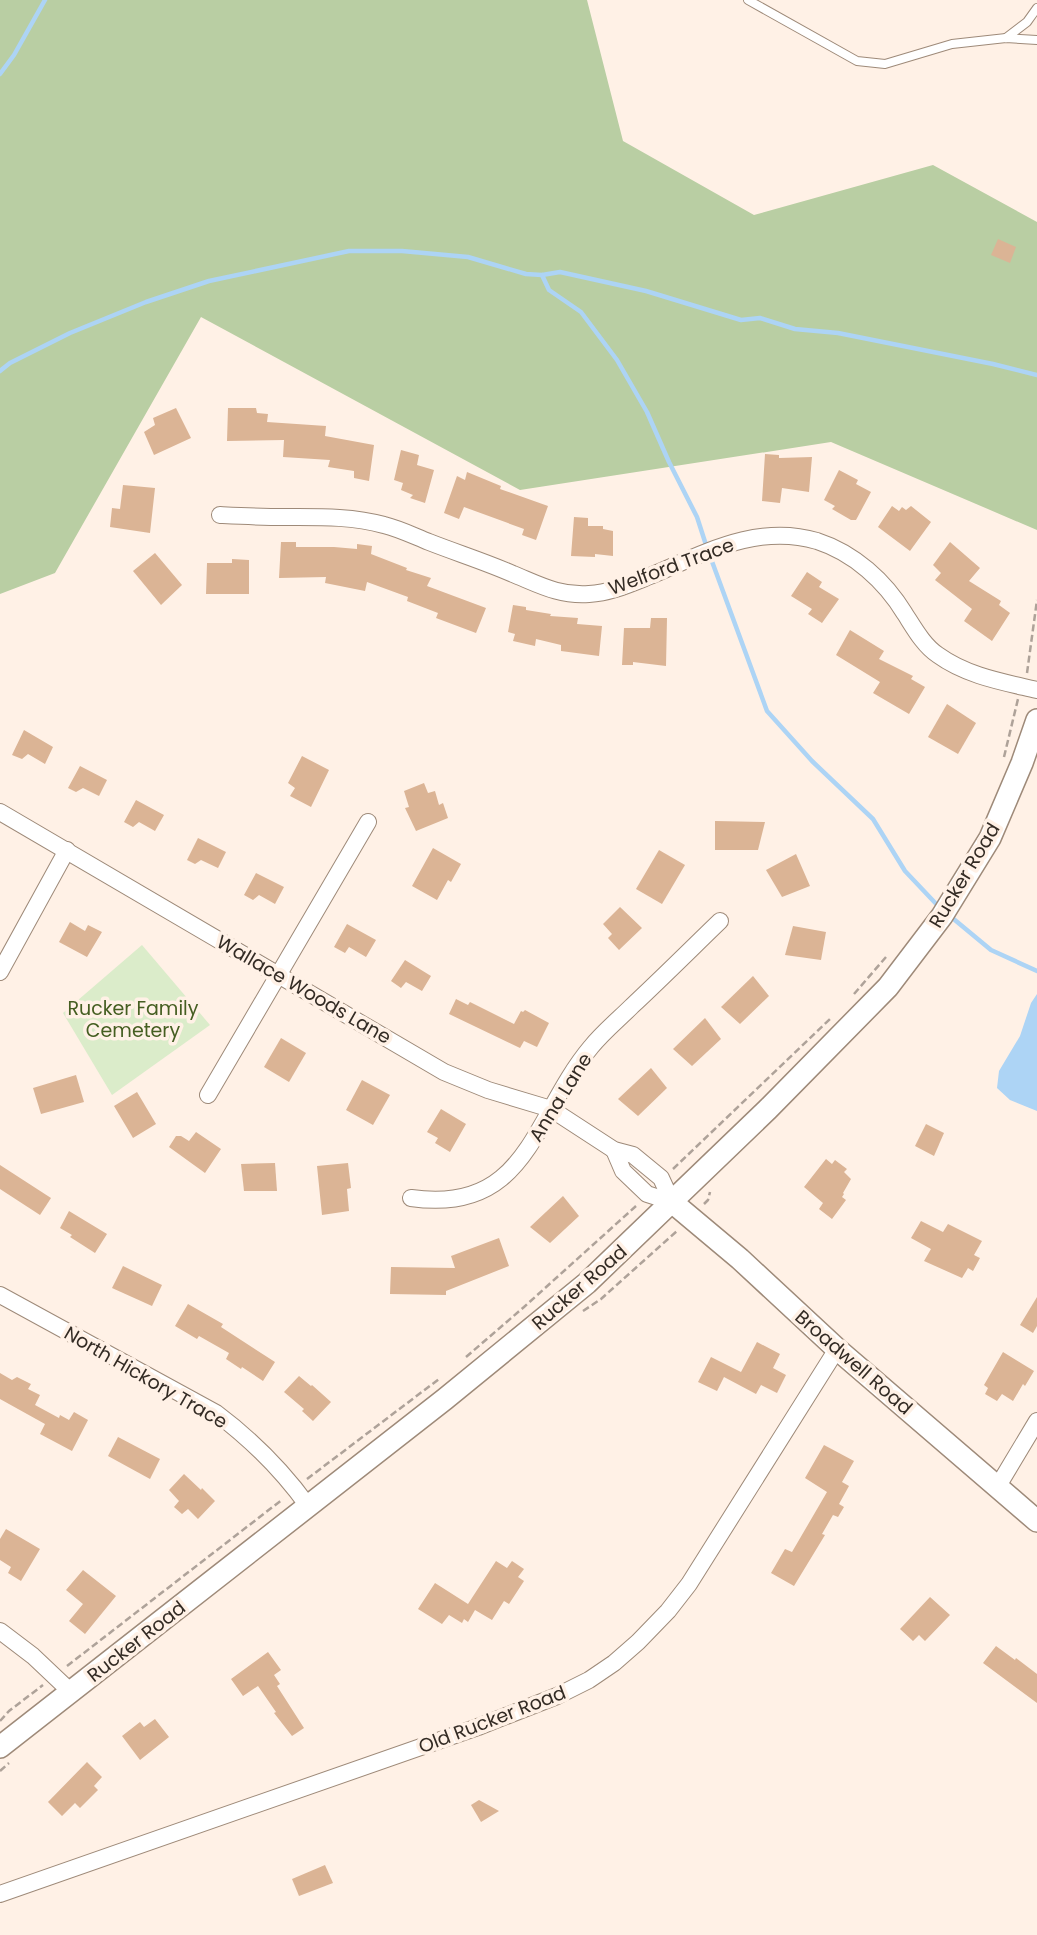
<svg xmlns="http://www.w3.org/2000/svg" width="1037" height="1935" font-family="Poppins,sans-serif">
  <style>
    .green { fill: #dbecca }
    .forest { fill: #b9cea3 }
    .water { fill: #add4f5 }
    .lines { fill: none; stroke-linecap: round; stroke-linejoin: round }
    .stream { stroke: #add4f5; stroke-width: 4.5 }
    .building { fill: #dbb495 }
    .lane-casing { stroke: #9e8a79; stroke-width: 10 }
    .street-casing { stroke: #9e8a79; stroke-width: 18 }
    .secondary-casing { stroke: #9e8a79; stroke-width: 24 }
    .path { stroke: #aea299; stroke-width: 2.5; stroke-dasharray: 7 3.5; stroke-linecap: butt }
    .lane { stroke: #fff; stroke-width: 8 }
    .street { stroke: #fff; stroke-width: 16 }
    .secondary { stroke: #fff; stroke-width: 21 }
    .labels { text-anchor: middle; stroke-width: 7; stroke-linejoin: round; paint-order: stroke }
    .street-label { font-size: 19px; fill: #332b24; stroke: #fff1e6 }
    .park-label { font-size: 19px; fill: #455e21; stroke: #fff1e6 }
  </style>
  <rect width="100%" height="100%" fill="#fff1e6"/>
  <polygon class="green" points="142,945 210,1025 112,1095 63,1013"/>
  <polygon class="forest" points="0,0 587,0 623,141 754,215 933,165 1037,222 1037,530 831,442 520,490 201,317 55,573 0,594"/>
  <polygon class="water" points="1037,994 1037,1111 1010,1100 997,1088 999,1071 1020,1036 1031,1003"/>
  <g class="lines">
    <g class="stream">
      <polyline points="0,74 14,55 45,0"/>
      <polyline points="542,275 549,290 581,312 617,360 647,412 669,462 697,517 707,548"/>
      <polyline points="0,371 10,363 70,333 146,302 209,281 349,251 402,251 468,257 526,274 542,275 560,272 646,291 741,320 760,318 795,329 838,333 993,364 1037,375"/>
      <polyline points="710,556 767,711 812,761 873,819 905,871 940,908"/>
      <polyline points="950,916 991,950 1037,971"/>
    </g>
  </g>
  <g class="building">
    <polygon points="998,239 1016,247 1010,263 991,255"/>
    <polygon points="176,408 191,438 154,455 144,432 155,425 153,418"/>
    <polygon points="228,408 256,408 257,413 268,414 267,422 326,426 325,436 374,445 369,481 354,478 354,471 328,467 330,460 283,457 284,440 227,441"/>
    <polygon points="401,450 419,455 417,465 434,470 425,503 410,498 413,495 401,490 403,483 394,480"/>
    <polygon points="765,454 779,455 779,458 812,457 809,492 782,488 780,503 762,501"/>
    <polygon points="839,470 858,480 856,484 871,492 856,520 851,520 832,509 835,506 824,500"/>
    <polygon points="467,472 501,486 500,489 548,506 536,540 522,535 524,529 464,507 459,519 444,513 457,476 465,480"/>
    <polygon points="123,485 155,488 150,533 110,527 112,508 120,509"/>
    <polygon points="892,506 899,511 902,507 906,510 911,506 931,522 910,551 878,527"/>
    <polygon points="574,517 588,518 588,526 603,526 603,529 613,531 613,556 595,554 595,557 571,556"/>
    <polygon points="281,542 296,542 296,547 334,547 357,549 357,544 372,546 371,554 407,568 406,570 431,578 427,586 486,608 476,633 436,618 438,613 407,601 408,597 367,582 365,591 325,583 326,577 279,578"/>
    <polygon points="950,542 980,568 969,581 1001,601 999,605 1010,613 992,641 964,621 972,609 935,580 941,573 933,565"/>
    <polygon points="155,553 182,585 161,605 133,571"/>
    <polygon points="232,559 249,560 249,594 206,594 207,563 232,563"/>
    <polygon points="807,572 822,582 819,587 839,599 822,623 808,614 812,609 791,596"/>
    <polygon points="513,605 526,607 526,610 551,614 550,616 578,618 577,624 602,626 599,656 561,651 561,645 536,639 535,646 513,641 515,634 508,632"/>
    <polygon points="651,618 667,618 666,666 633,662 633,665 622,665 624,628 650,628"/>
    <polygon points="850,630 884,651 879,659 913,676 911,679 925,687 909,714 873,693 880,682 836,655"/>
    <polygon points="947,704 976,723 958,754 928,737"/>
    <polygon points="24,730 53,747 45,764 28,754 22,759 12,755"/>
    <polygon points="302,756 329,770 311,807 290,796 295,788 288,783"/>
    <polygon points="80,766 107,780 99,796 83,788 76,792 68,788"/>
    <polygon points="424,783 428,793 435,791 439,805 443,803 448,818 416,831 405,808 409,807 404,791"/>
    <polygon points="136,800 164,815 155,831 139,822 133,827 124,822"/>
    <polygon points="715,821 765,822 758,850 715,850"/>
    <polygon points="198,838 226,852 218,868 201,860 195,864 187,860"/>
    <polygon points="433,848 461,864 451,882 448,880 437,900 412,886"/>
    <polygon points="659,850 685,865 662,904 636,889"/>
    <polygon points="796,854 810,886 782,897 766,870"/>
    <polygon points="256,873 284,887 275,904 259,895 253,900 244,895"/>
    <polygon points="620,907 642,928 619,950 608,938 612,934 603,924"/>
    <polygon points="70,922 85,931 88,925 102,932 87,957 59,942"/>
    <polygon points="347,924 376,940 366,957 349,947 345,953 334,947"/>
    <polygon points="793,926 826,932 821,960 785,955"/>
    <polygon points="405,960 431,976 422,991 406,982 401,988 391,981"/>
    <polygon points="753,976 769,996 740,1024 721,1007"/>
    <polygon points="456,999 468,1005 470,1002 514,1024 521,1011 523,1012 525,1010 549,1023 537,1047 524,1041 520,1048 449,1014"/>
    <polygon points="705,1018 721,1039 692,1066 673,1049"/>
    <polygon points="281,1038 306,1053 289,1082 264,1067"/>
    <polygon points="651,1068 667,1088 638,1116 618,1099"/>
    <polygon points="76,1075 84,1102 41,1114 33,1088"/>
    <polygon points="362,1080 390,1095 373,1125 346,1110"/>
    <polygon points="137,1092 156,1124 133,1138 114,1106"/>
    <polygon points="441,1109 466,1124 450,1152 435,1143 438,1138 427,1132"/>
    <polygon points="926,1124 944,1133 934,1156 915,1146"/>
    <polygon points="196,1132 221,1149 205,1173 169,1147 176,1136 181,1136 189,1141"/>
    <polygon points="826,1159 832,1164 835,1160 847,1169 844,1172 851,1179 843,1193 844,1194 842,1197 846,1200 832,1219 819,1209 823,1203 804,1187"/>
    <polygon points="275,1163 277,1191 244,1191 241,1164"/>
    <polygon points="348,1163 351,1188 347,1189 349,1211 322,1215 317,1166"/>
    <polygon points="0,1165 51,1198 40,1215 0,1189"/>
    <polygon points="563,1196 579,1216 550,1243 530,1227"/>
    <polygon points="69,1211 107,1234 95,1253 70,1237 72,1235 60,1228"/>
    <polygon points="921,1221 943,1232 948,1224 982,1241 974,1255 980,1258 973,1271 968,1268 962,1278 924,1261 931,1249 911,1238"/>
    <polygon points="499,1238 509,1266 446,1291 446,1295 390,1294 391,1267 455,1268 451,1256"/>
    <polygon points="123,1266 162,1285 152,1306 112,1288"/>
    <polygon points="1037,1297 1037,1326 1033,1333 1020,1325"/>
    <polygon points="188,1304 223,1324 221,1327 275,1362 263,1381 242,1367 241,1369 226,1359 229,1353 199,1336 197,1339 175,1326"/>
    <polygon points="757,1342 780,1354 773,1368 786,1375 777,1393 761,1385 756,1394 724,1377 717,1391 698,1382 711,1357 741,1372"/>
    <polygon points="1003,1352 1034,1371 1025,1386 1023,1384 1013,1401 1002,1394 997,1401 985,1394 988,1388 984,1385"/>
    <polygon points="0,1373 12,1380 17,1377 31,1384 28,1389 40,1395 35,1405 59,1418 60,1415 69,1420 74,1412 88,1420 72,1451 40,1434 45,1424 0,1399"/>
    <polygon points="299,1376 311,1386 312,1385 331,1402 313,1421 302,1411 304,1409 284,1392"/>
    <polygon points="118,1437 160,1459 150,1479 108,1456"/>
    <polygon points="824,1445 854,1461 842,1482 849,1486 839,1504 844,1507 838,1517 833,1515 822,1534 825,1535 794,1586 771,1573 785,1549 792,1552 827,1492 805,1478"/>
    <polygon points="184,1474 201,1490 202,1488 215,1501 198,1519 188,1509 182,1514 174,1507 179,1501 169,1490"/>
    <polygon points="6,1529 40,1549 21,1581 8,1573 11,1567 0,1560 0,1539"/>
    <polygon points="496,1561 507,1568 512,1561 524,1569 518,1577 524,1581 509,1604 504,1601 492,1620 475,1610 468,1622 464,1619 462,1623 449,1615 442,1624 418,1609 435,1583 468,1604"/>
    <polygon points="83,1570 116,1596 85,1634 69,1621 83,1604 66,1590"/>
    <polygon points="930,1597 950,1615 925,1641 919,1635 913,1641 900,1629"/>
    <polygon points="996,1646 1015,1660 1016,1658 1037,1674 1037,1703 983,1663"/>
    <polygon points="268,1652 281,1670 274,1675 280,1684 277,1686 304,1728 292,1736 274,1713 276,1712 258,1686 243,1696 231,1679"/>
    <polygon points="155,1719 169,1737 140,1760 122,1736 140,1722 144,1727"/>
    <polygon points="87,1762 102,1777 94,1786 98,1790 80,1808 75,1803 62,1816 48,1802"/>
    <polygon points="479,1800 499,1811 481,1822 471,1805"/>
    <polygon points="325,1865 333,1883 299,1896 292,1879"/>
  </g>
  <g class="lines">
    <defs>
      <g id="lane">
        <polyline points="748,0 857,61 885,64 952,44 1006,38 1037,40"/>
        <polyline points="1006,38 1027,22 1037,8"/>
      </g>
      <g id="street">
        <path d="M220 515C242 516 263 517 284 517 318 517 352 516 384 525 400 529 414 536 429 542 457 553 486 562 513 574 540 585 559 596 589 594 610 593 630 584 650 576 703 554 757 523 817 541 854 553 885 581 905 614 914 628 924 646 938 655 967 676 1003 682 1037 690"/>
        <polyline points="0,812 444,1072 488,1090 551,1109 614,1150 633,1155 661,1178 672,1202"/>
        <polyline points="0,972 67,850"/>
        <polyline points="208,1095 368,822"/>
        <polyline points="614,1150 623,1171 647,1194 672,1202"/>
        <path d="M411 1198C528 1215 533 1116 591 1047 603 1032 619 1019 632 1006 662 978 691 949 720 921"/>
        <path d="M0 1295 216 1413C252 1440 282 1470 308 1506"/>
        <polyline points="998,1486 1037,1421"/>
        <polyline points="0,1631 33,1656 71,1692"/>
        <polyline points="0,1894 478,1727 557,1696 589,1680 614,1663 638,1642 668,1611 689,1584 837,1349"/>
      </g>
      <g id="secondary">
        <polyline points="672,1202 740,1259 837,1349 1037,1521"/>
        <polyline points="0,1747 445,1399 587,1283 768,1109 888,987 942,916 990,838 1022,763 1037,720"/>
      </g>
    </defs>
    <use href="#lane" class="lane-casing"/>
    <use href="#street" class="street-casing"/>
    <use href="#secondary" class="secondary-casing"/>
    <g class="path">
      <polyline points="1027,673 1037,600"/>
      <polyline points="1004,757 1018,699"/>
      <polyline points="854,994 886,957"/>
      <polyline points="673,1169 830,1019"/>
      <polyline points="704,1204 708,1200 710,1192"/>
      <polyline points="583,1311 601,1299 677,1231"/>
      <polyline points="466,1357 524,1307 636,1206"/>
      <polyline points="307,1479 439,1379"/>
      <polyline points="67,1666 283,1499"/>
      <polyline points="0,1721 9,1711 43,1685"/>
      <polyline points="0,1771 9,1763"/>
    </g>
    <use href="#lane" class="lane"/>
    <use href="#street" class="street"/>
    <use href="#secondary" class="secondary"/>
  </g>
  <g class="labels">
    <g class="street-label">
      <text transform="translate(671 566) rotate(-20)" y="7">Welford Trace</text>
      <text transform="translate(964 875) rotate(-59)" y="7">Rucker Road</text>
      <text transform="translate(304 989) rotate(30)" y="7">Wallace Woods Lane</text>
      <text transform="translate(560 1097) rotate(-58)" y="7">Anna Lane</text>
      <text transform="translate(579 1287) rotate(-41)" y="7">Rucker Road</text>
      <text transform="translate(854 1362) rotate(41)" y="7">Broadwell Road</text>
      <text transform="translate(146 1377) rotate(30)" y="7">North Hickory Trace</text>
      <text transform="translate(136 1641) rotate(-38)" y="7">Rucker Road</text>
      <text transform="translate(492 1719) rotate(-21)" y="7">Old Rucker Road</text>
    </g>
    <g class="park-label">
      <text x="133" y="1015">Rucker Family<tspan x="133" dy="22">Cemetery</tspan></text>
    </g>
  </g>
</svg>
